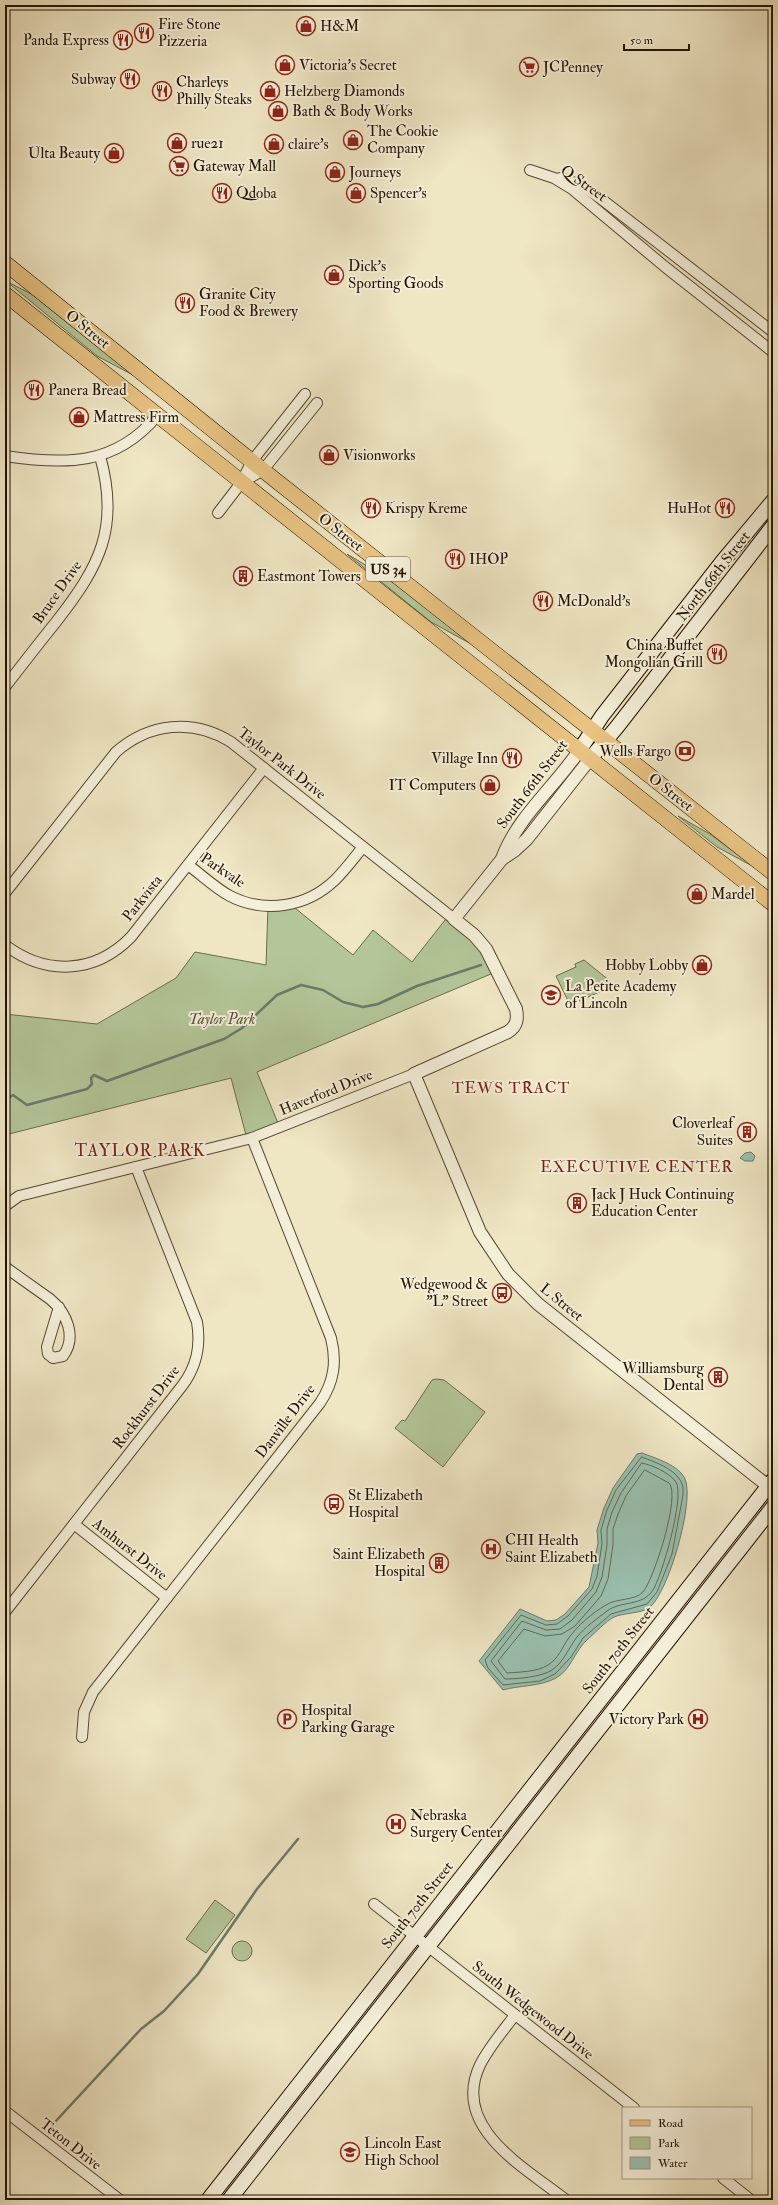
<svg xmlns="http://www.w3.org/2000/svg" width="778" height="2205" font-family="'IM FELL Double Pica',serif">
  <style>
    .green { fill: #b3c699; stroke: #6b6c4c }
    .water { fill: #9ac0af; stroke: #6a7b69 }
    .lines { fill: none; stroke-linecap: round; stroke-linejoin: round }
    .shore { stroke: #5e6a58; stroke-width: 1 }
    .stream { stroke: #6a7b69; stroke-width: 2.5 }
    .minor-casing { stroke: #564831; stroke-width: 12 }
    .tertiary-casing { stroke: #564831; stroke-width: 14 }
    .secondary-casing { stroke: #231300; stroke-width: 16 }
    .primary-casing { stroke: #231300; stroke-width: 16 }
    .minor { stroke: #f5efd9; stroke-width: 10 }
    .tertiary { stroke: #f5efd9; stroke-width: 12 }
    .secondary { stroke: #f5efd9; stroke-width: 14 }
    .primary { stroke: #e8c382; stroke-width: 15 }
    .labels { text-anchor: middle; stroke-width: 4; stroke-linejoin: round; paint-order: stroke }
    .shield { fill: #f5efd9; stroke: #625541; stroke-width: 1 }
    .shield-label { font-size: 14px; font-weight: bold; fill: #231300 }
    .poi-label { font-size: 15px; fill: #231300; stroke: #f5efd9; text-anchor: start }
    .street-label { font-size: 15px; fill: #231300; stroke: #f5efd9 }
    .park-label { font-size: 15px; font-style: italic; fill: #555236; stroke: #f5efd9 }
    .neighbourhood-label { font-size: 16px; letter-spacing: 1px; fill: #7a1f14; stroke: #f5efd9 }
    .quarter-label { font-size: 17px; letter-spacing: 1px; fill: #7a1f14; stroke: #f5efd9 }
  </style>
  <rect width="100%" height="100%" fill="#efe6c4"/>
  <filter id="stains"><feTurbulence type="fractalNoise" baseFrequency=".005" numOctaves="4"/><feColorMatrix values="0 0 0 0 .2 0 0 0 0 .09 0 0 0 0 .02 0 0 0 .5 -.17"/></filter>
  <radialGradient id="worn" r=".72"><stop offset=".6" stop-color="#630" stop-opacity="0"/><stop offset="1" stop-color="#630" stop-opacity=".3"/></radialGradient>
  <g class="green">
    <polygon points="6,281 33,295 133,375 97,356"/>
    <polygon points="347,554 389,579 473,645 431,622"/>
    <polygon points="678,816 710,834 754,867 717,847"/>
    <polygon points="290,904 353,955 373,930 412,962 449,915 498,971 257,1072 280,1128 247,1139 231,1078 5,1135 5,1014 97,1024 176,978 195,952 266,965 268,906"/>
    <polygon points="584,960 615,985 570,1005 556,976 576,967 575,964"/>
    <polygon points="436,1379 444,1380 485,1412 443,1467 395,1428 402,1420 405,1421 432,1380"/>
    <polygon points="215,1900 235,1915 206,1953 186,1939"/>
    <circle cx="242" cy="1951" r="10"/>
  </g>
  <g class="water">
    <polygon points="751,1152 755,1156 753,1161 745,1161 740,1158 745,1153"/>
    <path d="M642 1453C655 1458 679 1465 685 1479 695 1501 668 1594 649 1608 642 1613 623 1613 614 1617 605 1622 596 1632 588 1639 575 1650 571 1670 556 1678 539 1687 520 1685 503 1690L479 1661 520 1609 547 1621 556 1620 565 1614 589 1587 598 1543 597 1530 604 1508 613 1488 637 1454Z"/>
  </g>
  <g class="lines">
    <g class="shore">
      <path d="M642 1457C657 1463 679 1470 683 1487V1495L672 1554 657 1592 647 1604 611 1614 583 1638 571 1657 555 1674 540 1681 503 1685 488 1668 485 1660 521 1615 546 1625 557 1624 568 1616 592 1589 597 1576 602 1544 601 1530 607 1510 616 1490Z"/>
      <path d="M642 1463C652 1465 670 1473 676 1482 685 1496 662 1576 653 1590 642 1607 622 1600 607 1611 598 1618 585 1627 577 1637 569 1647 564 1662 552 1670 542 1677 517 1679 505 1679L491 1661 522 1621 546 1630 560 1629 572 1620 596 1592 602 1577 607 1545V1529L612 1512 621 1493Z"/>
      <path d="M645 1470 669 1483C681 1495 654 1579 643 1592 635 1601 616 1598 606 1605 592 1613 577 1626 568 1639 562 1648 558 1659 548 1665 537 1672 519 1672 507 1673L498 1661 524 1629 545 1636 562 1634 575 1626 601 1596 608 1579 613 1545V1529L618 1514 626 1496Z"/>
    </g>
    <g class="stream">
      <polyline points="5,1100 13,1095 27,1105 87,1089 92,1084 91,1078 94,1075 107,1081 224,1039 242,1028 277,995 301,985 323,990 343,1002 363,1007 378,1004 417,986 481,965"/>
      <polyline points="55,2122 141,2029 164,2011 198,1974 257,1889 298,1839"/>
    </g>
    <defs>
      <g id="minor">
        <polyline points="530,170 554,178 572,189 664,266 773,352"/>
        <polyline points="560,178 581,185 600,198 773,332"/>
        <path d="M5 456C65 465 115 466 157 416"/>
        <polyline points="241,483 263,470 317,403"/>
        <polyline points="218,513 241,483 252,461 305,394"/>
        <path d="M5 687C22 665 39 643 56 622 100 566 120 527 100 456"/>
        <path d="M188 865C202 875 215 888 230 896 265 914 307 907 335 880 345 870 354 858 363 847"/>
        <path d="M5 893 116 752C149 723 193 718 231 742L454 919"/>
        <path d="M5 945C46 976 95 974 131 937L264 768"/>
        <polyline points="5,1206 19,1196 252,1138 414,1074"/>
        <path d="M5 1267 50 1299C67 1313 77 1337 63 1356L53 1358 48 1354 47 1347 59 1307"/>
        <polyline points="74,1524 167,1598"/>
        <path d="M5 1612 182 1386C197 1366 201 1346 197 1322L136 1167"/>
        <path d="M82 1737 84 1712 93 1692 320 1403C334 1382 337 1362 331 1338L252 1138"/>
        <polyline points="374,1904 634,2108"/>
        <path d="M515 2015C503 2031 489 2047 480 2065 450 2128 526 2168 566 2200"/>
        <polyline points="5,2111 120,2200"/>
        <polyline points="723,2178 751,2200"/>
      </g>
      <g id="tertiary">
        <path d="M590 759 527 839 514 851 502 859 454 919 474 935 486 949 516 1009C518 1019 517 1026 508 1032L414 1074 480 1232 508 1274 538 1304 773 1490"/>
        <path d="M502 859C516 819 555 786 579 751"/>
      </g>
      <g id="secondary">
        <polyline points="579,751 602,716 722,562 773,501"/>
        <polyline points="590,759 617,727 773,526"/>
        <polyline points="208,2200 773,1480"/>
        <polyline points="229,2200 773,1507"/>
      </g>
      <g id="primary">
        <polyline points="5,263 274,479 773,873"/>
        <polyline points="5,294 773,904"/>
      </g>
    </defs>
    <use href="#minor" class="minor-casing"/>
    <use href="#tertiary" class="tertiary-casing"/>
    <use href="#secondary" class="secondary-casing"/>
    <use href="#primary" class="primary-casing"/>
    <use href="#minor" class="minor"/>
    <use href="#tertiary" class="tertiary"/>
    <use href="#secondary" class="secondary"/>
    <use href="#primary" class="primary"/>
  </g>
  <defs>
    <symbol id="shop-ring" viewBox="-11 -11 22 22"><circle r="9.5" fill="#f5efd9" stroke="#8f2418" stroke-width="1.5"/><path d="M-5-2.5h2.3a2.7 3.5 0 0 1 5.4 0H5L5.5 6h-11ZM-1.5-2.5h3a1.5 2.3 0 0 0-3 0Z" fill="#8f2418"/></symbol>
    <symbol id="restaurant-ring" viewBox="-11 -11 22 22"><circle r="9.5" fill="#f5efd9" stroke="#8f2418" stroke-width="1.5"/><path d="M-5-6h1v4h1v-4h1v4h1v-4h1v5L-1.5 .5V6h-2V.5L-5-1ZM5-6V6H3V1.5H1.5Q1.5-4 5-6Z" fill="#8f2418"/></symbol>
    <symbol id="supermarket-ring" viewBox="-11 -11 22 22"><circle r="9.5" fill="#f5efd9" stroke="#8f2418" stroke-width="1.5"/><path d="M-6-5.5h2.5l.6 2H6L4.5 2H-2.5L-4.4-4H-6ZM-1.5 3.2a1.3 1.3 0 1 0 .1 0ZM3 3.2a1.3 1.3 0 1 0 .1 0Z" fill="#8f2418"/></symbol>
    <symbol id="building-ring" viewBox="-11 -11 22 22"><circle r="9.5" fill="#f5efd9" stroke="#8f2418" stroke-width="1.5"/><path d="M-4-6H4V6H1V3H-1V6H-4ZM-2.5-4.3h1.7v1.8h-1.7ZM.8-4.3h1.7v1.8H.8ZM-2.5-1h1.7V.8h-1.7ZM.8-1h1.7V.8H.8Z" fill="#8f2418"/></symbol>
    <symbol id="bank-ring" viewBox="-11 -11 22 22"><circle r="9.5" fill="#f5efd9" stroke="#8f2418" stroke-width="1.5"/><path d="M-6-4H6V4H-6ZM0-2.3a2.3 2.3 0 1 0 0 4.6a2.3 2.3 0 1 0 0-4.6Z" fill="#8f2418"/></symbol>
    <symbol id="school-ring" viewBox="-11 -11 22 22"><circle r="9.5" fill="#f5efd9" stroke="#8f2418" stroke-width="1.5"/><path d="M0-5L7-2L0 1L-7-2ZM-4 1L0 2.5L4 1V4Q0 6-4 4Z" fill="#8f2418"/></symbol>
    <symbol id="bus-ring" viewBox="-11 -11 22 22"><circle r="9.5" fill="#f5efd9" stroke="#8f2418" stroke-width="1.5"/><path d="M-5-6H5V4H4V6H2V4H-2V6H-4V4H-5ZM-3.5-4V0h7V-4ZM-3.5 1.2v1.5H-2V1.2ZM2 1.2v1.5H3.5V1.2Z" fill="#8f2418"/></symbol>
    <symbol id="hospital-ring" viewBox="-11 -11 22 22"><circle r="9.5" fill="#f5efd9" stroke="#8f2418" stroke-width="1.5"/><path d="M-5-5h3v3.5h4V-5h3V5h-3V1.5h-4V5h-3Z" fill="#8f2418"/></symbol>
    <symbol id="parking-ring" viewBox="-11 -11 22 22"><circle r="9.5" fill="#f5efd9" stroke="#8f2418" stroke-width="1.5"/><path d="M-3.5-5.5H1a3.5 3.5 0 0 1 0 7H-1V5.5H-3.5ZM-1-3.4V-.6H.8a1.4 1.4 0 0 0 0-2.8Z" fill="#8f2418"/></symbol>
  </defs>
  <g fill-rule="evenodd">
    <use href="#shop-ring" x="295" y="15" width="22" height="22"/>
    <use href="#restaurant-ring" x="133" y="22" width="22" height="22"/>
    <use href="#restaurant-ring" x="112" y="29" width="22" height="22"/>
    <use href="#shop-ring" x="274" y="54" width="22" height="22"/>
    <use href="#supermarket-ring" x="518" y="56" width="22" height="22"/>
    <use href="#restaurant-ring" x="119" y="68" width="22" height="22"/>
    <use href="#restaurant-ring" x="151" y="80" width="22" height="22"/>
    <use href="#shop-ring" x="259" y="80" width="22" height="22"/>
    <use href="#shop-ring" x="267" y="100" width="22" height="22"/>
    <use href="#shop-ring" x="342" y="129" width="22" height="22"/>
    <use href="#shop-ring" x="166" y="132" width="22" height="22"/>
    <use href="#shop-ring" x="263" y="133" width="22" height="22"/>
    <use href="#shop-ring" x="103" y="142" width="22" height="22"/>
    <use href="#supermarket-ring" x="168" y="155" width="22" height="22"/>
    <use href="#shop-ring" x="324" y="161" width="22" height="22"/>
    <use href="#restaurant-ring" x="211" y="182" width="22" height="22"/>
    <use href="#shop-ring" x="345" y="182" width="22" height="22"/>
    <use href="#shop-ring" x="323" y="264" width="22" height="22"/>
    <use href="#restaurant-ring" x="174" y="292" width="22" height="22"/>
    <use href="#restaurant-ring" x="23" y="379" width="22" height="22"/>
    <use href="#shop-ring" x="68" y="406" width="22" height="22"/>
    <use href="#shop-ring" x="318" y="444" width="22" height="22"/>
    <use href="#restaurant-ring" x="360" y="497" width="22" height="22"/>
    <use href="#restaurant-ring" x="714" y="497" width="22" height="22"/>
    <use href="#restaurant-ring" x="444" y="548" width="22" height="22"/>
    <use href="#building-ring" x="232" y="565" width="22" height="22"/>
    <use href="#restaurant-ring" x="532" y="590" width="22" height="22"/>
    <use href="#restaurant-ring" x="706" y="643" width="22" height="22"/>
    <use href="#bank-ring" x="674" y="740" width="22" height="22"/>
    <use href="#restaurant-ring" x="501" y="747" width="22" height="22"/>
    <use href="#shop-ring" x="479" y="774" width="22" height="22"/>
    <use href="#shop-ring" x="686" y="883" width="22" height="22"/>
    <use href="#shop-ring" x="691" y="954" width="22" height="22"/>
    <use href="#school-ring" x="540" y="984" width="22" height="22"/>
    <use href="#building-ring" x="736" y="1121" width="22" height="22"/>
    <use href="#building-ring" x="566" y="1192" width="22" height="22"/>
    <use href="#bus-ring" x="491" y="1282" width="22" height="22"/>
    <use href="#building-ring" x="707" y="1366" width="22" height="22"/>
    <use href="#bus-ring" x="323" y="1493" width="22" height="22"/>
    <use href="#hospital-ring" x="480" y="1538" width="22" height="22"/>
    <use href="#building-ring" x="428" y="1552" width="22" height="22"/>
    <use href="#parking-ring" x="276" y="1708" width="22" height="22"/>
    <use href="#hospital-ring" x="687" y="1708" width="22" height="22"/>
    <use href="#hospital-ring" x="385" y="1813" width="22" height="22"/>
    <use href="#school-ring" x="339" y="2141" width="22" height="22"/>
  </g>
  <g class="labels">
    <rect class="shield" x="366" y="557" width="44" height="24" rx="3"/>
    <g class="shield-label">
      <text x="388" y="574">US 34</text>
    </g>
    <g class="poi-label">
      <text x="158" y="29">Fire Stone<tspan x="158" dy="17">Pizzeria</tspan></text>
      <text x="320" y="31">H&amp;M</text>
      <text x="109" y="45" text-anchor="end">Panda Express</text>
      <text x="299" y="70">Victoria's Secret</text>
      <text x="543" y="72">JCPenney</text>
      <text x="116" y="84" text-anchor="end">Subway</text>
      <text x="176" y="87">Charleys<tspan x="176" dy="17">Philly Steaks</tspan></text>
      <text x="284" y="96">Helzberg Diamonds</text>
      <text x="292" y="116">Bath &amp; Body Works</text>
      <text x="367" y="136">The Cookie<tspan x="367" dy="17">Company</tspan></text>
      <text x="191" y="148">rue21</text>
      <text x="288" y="149">claire's</text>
      <text x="100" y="158" text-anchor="end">Ulta Beauty</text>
      <text x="193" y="171">Gateway Mall</text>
      <text x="349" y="177">Journeys</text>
      <text x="236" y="198">Qdoba</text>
      <text x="370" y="198">Spencer's</text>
      <text x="348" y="271">Dick's<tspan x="348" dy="17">Sporting Goods</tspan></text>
      <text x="199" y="299">Granite City<tspan x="199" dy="17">Food &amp; Brewery</tspan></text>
      <text x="48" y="395">Panera Bread</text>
      <text x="93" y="422">Mattress Firm</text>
      <text x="343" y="460">Visionworks</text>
      <text x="385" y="513">Krispy Kreme</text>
      <text x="711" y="513" text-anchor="end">HuHot</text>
      <text x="469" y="564">IHOP</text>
      <text x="257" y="581">Eastmont Towers</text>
      <text x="557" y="606">McDonald's</text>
      <text x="703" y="650" text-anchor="end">China Buffet<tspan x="703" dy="17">Mongolian Grill</tspan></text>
      <text x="671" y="756" text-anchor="end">Wells Fargo</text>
      <text x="498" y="763" text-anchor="end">Village Inn</text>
      <text x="476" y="790" text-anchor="end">IT Computers</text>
      <text x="711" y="899">Mardel</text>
      <text x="688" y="970" text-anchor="end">Hobby Lobby</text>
      <text x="565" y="991">La Petite Academy<tspan x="565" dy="17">of Lincoln</tspan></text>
      <text x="733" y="1128" text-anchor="end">Cloverleaf<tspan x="733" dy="17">Suites</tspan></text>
      <text x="591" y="1199">Jack J Huck Continuing<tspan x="591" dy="17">Education Center</tspan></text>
      <text x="488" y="1289" text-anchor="end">Wedgewood &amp;<tspan x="488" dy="17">"L" Street</tspan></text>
      <text x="704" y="1373" text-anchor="end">Williamsburg<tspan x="704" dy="17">Dental</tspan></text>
      <text x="348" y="1500">St Elizabeth<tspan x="348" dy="17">Hospital</tspan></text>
      <text x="505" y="1545">CHI Health<tspan x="505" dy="17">Saint Elizabeth</tspan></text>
      <text x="425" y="1559" text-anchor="end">Saint Elizabeth<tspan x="425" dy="17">Hospital</tspan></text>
      <text x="301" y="1715">Hospital<tspan x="301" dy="17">Parking Garage</tspan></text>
      <text x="684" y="1724" text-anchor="end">Victory Park</text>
      <text x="410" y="1820">Nebraska<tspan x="410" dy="17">Surgery Center</tspan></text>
      <text x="364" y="2148">Lincoln East<tspan x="364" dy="17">High School</tspan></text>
    </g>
    <g class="street-label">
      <text transform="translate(584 183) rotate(35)" y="5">Q Street</text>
      <text transform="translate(88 329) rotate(39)" y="5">O Street</text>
      <text transform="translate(341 532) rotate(38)" y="5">O Street</text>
      <text transform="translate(713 576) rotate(-52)" y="5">North 66th Street</text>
      <text transform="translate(57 592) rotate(-55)" y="5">Bruce Drive</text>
      <text transform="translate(282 763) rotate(38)" y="5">Taylor Park Drive</text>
      <text transform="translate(532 784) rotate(-53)" y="5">South 66th Street</text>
      <text transform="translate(671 792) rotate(38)" y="5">O Street</text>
      <text transform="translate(223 870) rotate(34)" y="5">Parkvale</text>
      <text transform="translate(142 898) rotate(-52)" y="5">Parkvista</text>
      <text transform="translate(326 1092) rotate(-22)" y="5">Haverford Drive</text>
      <text transform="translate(562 1302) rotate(39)" y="5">L Street</text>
      <text transform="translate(146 1407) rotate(-53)" y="5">Rockhurst Drive</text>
      <text transform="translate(285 1421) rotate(-53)" y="5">Danville Drive</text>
      <text transform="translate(130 1549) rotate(38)" y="5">Amhurst Drive</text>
      <text transform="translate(618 1650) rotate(-52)" y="5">South 70th Street</text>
      <text transform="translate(417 1905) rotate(-52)" y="5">South 70th Street</text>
      <text transform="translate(533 2010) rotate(38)" y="5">South Wedgewood Drive</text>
      <text transform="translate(71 2144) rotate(38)" y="5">Teton Drive</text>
    </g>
    <g class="park-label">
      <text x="222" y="1024">Taylor Park</text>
    </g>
    <g class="neighbourhood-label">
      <text x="511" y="1093">TEWS TRACT</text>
      <text x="637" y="1172">EXECUTIVE CENTER</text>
    </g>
    <g class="quarter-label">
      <text x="140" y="1156">TAYLOR PARK</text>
    </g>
  </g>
  <rect width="778" height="2205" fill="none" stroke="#efe6c4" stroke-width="20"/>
  <rect x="6" y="6" width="766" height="2193" fill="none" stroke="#231300" stroke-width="2"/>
  <rect x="10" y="10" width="758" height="2185" fill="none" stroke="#231300"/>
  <rect x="622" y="2107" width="130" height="72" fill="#f5efd9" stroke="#a19782"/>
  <rect x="630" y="2120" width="20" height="6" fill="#e8c382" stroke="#a19782"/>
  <text x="658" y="2127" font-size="12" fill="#231300">Road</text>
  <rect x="630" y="2137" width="20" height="12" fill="#b3c699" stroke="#a19782"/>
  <text x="658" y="2147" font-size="12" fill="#231300">Park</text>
  <rect x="630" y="2157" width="20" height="12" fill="#9ac0af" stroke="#a19782"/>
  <text x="658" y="2167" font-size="12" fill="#231300">Water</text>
  <path d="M624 44v6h65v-6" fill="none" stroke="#231300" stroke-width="2"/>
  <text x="630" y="44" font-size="12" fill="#231300" stroke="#f5efd9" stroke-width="3" paint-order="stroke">50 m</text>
  <rect width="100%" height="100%" filter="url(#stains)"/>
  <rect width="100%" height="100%" fill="url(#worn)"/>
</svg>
